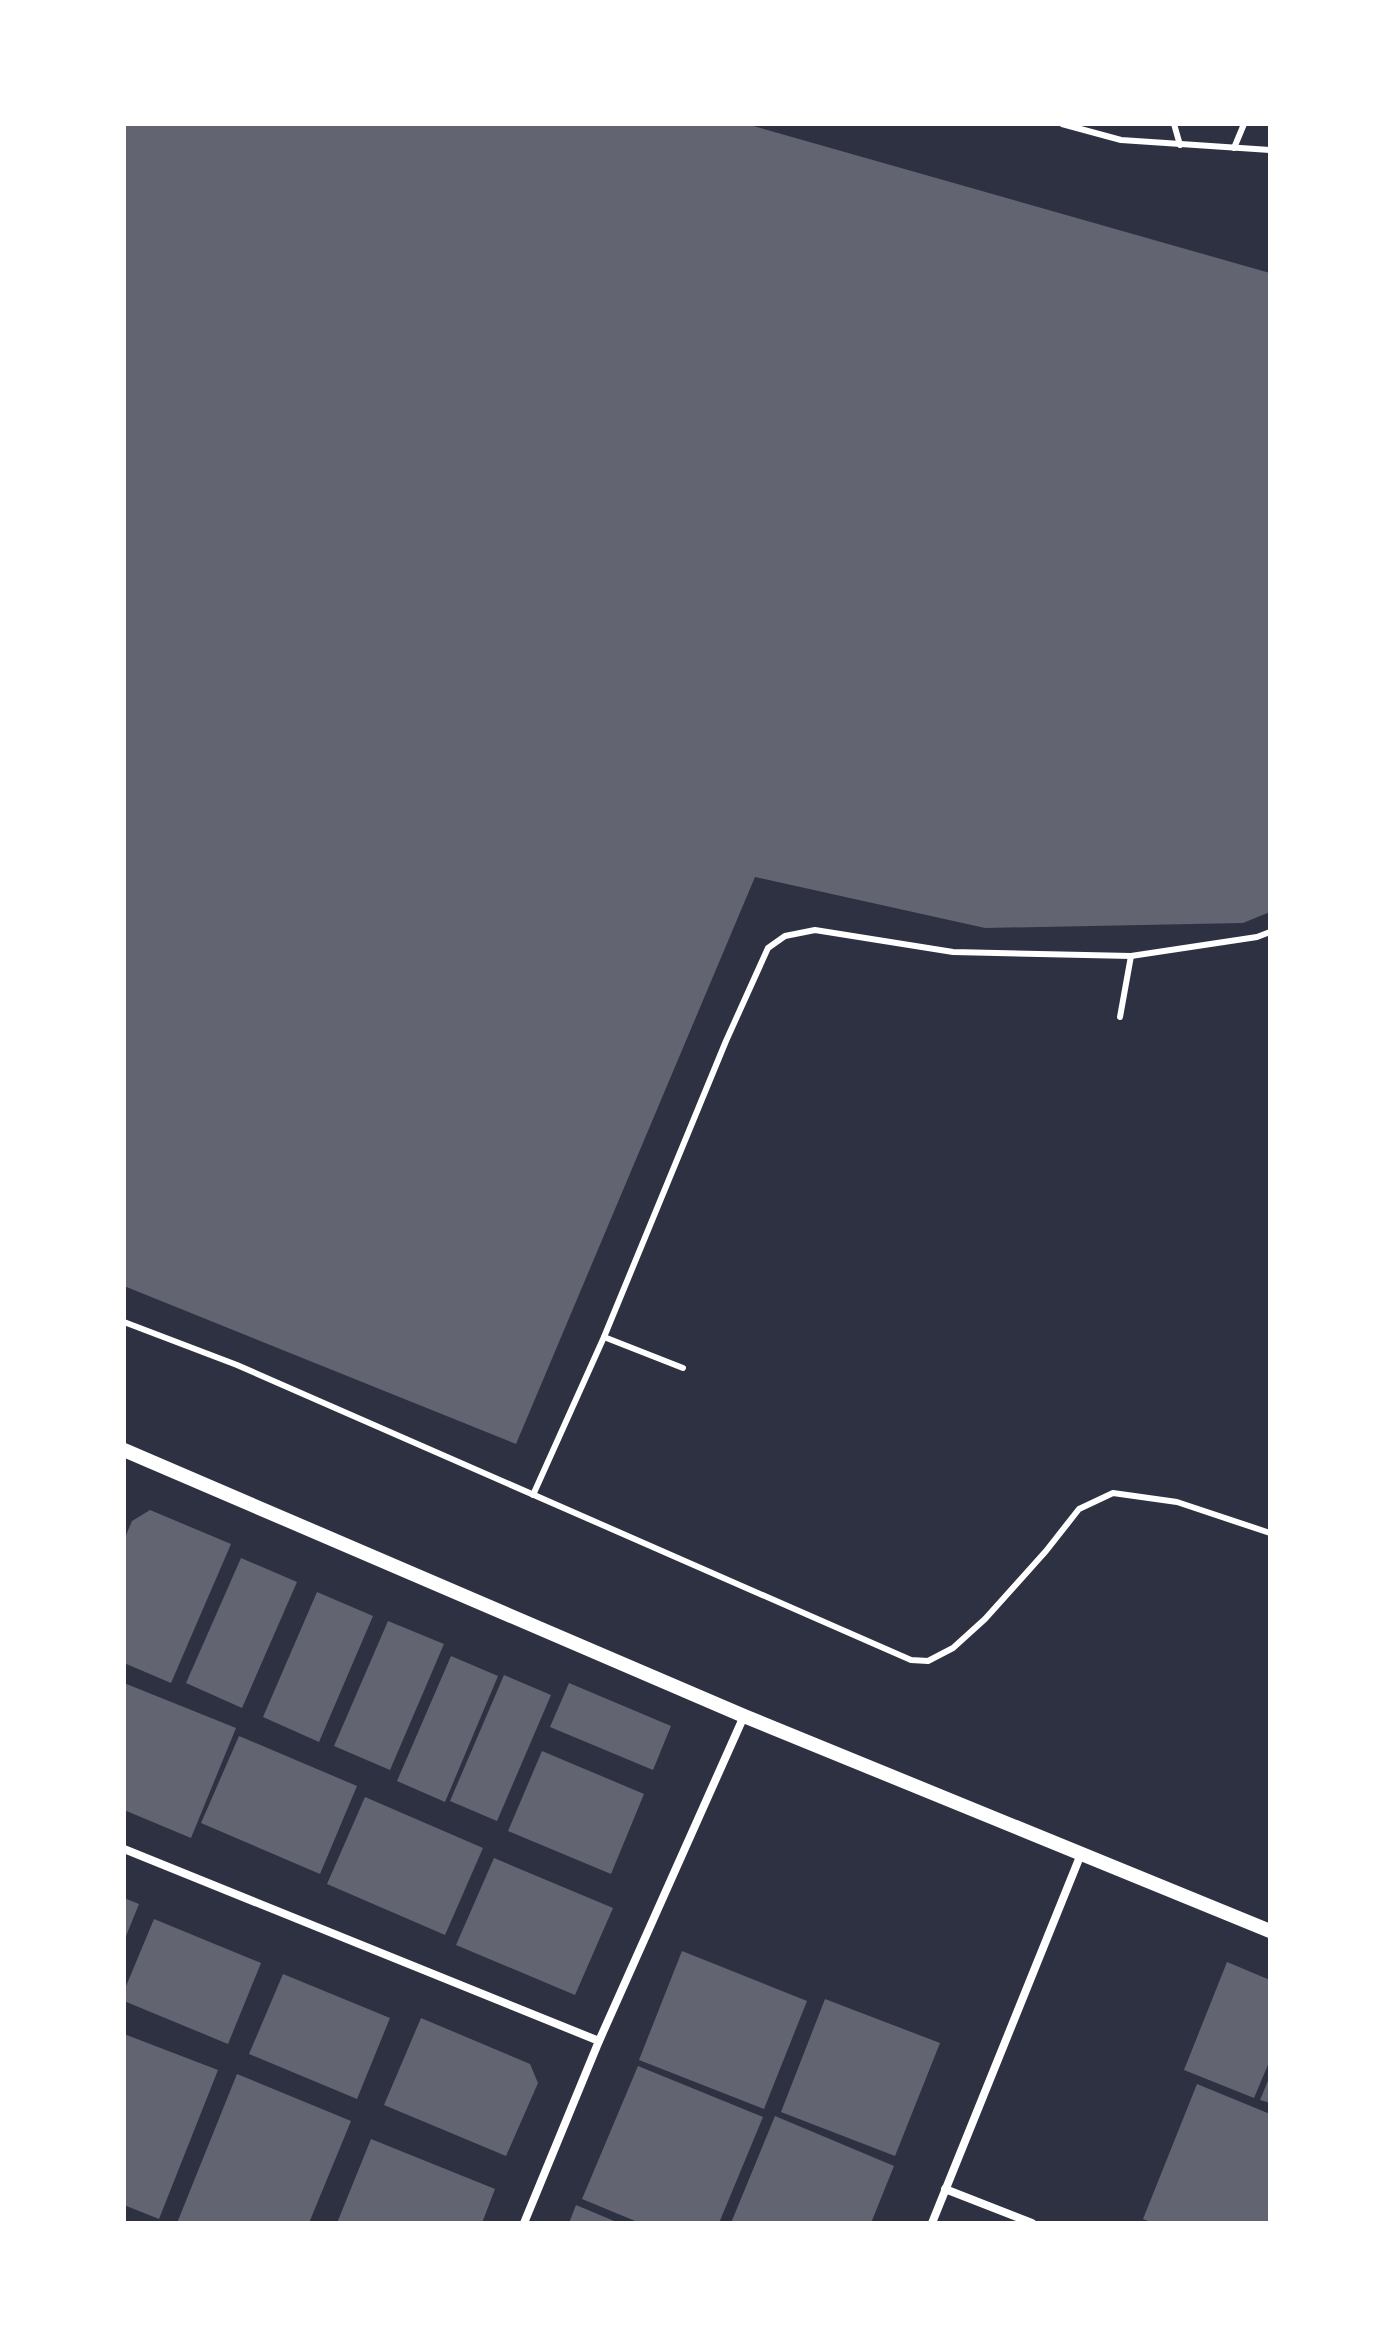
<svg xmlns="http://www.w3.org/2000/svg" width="1394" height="2347" font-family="Poppins,sans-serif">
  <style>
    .building { fill: #626471 }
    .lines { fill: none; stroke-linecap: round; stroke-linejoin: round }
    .service { stroke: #fff; stroke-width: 6 }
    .minor { stroke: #fff; stroke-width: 8 }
    .tertiary { stroke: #fff; stroke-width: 14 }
  </style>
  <rect width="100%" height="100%" fill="#2d3142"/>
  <g class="building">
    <polygon points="124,124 746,124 1270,273 1270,912 1243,923 985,928 755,877 516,1444 124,1286"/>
    <polygon points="150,1510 231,1544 171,1683 124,1663 124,1540 132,1521"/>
    <polygon points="241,1558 297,1582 242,1708 186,1683"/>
    <polygon points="317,1592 373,1616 319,1742 263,1717"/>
    <polygon points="388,1621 444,1644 390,1770 334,1746"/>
    <polygon points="451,1656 498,1676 445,1802 397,1781"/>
    <polygon points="504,1675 551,1695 497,1821 450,1801"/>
    <polygon points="124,1683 236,1728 191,1838 124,1810"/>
    <polygon points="569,1683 671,1726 653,1770 550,1727"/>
    <polygon points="239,1736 357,1786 320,1874 201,1823"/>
    <polygon points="542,1751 644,1794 611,1874 508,1831"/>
    <polygon points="365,1797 483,1848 445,1935 327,1884"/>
    <polygon points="494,1858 613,1908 575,1995 456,1945"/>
    <polygon points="124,1898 139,1904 124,1941"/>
    <polygon points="154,1919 261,1963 228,2044 124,2001 124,1991"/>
    <polygon points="682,1951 807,2001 764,2109 639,2060"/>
    <polygon points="1227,1962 1270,1980 1270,2060 1254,2098 1184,2070"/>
    <polygon points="283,1974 390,2018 357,2099 249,2054"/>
    <polygon points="825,1999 940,2043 895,2156 781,2112"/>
    <polygon points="421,2018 530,2064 538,2083 506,2156 384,2105"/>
    <polygon points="124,2034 218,2070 159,2219 124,2205"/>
    <polygon points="638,2066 763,2117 719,2223 640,2223 582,2199"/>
    <polygon points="237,2074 351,2121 309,2223 177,2223"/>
    <polygon points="1270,2076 1270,2103 1260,2100"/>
    <polygon points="1197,2084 1270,2114 1270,2223 1153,2223 1143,2219"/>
    <polygon points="775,2116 894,2166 871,2223 731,2223"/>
    <polygon points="371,2139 495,2189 482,2223 337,2223"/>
    <polygon points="576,2205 619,2223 569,2223"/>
  </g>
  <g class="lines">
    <g class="service">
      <polyline points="1062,124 1121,140 1270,150"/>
      <polyline points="1174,124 1180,145"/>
      <polyline points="1234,148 1244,124"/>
      <polyline points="1120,1017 1131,956"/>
      <polyline points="124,1322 237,1365 911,1660 928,1661 953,1648 985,1619 1046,1551 1079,1509 1113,1493 1177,1502 1270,1533"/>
      <polyline points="604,1337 683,1368"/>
      <polyline points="533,1495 604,1337 726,1041 768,948 785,936 815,930 953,952 1131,956 1257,937 1270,932"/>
    </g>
    <g class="minor">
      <polyline points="124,1849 599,2041"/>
      <polyline points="945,2189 1032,2223"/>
      <polyline points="524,2223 599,2041 744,1716"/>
      <polyline points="932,2223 1081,1854"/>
    </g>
    <polyline class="tertiary" points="124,1450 744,1716 1270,1931"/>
  </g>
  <rect width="1394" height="2347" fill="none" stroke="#ffffff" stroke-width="252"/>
</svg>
